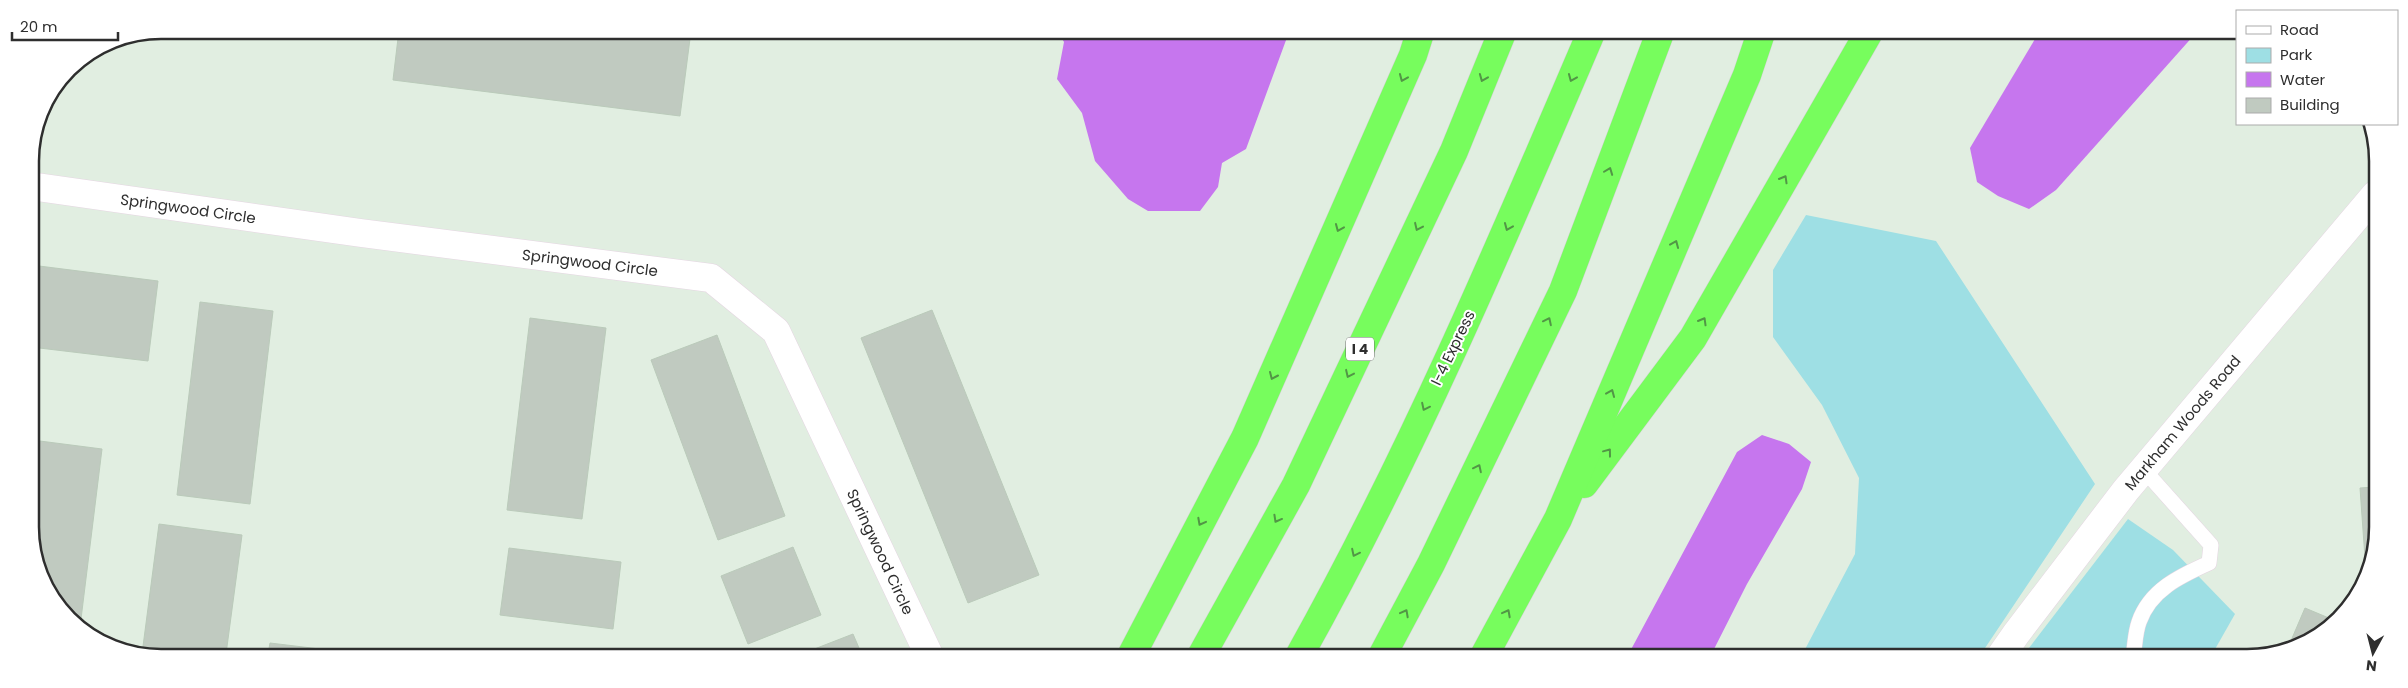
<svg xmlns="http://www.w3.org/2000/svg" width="2408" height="688" font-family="Poppins,sans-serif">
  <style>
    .green { fill: #9edfe4 }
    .water { fill: #c676ee }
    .building { fill: #c0cac0; stroke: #bacaba }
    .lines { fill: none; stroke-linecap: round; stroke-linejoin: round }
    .service-casing { stroke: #e5d6e2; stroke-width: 16 }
    .minor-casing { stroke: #e5d6e2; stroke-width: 29 }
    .secondary-casing { stroke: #e5d6e2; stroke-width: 29 }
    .motorway-casing { stroke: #d1d1d1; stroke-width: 29 }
    .service { stroke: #fff; stroke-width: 15 }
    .minor { stroke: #fff; stroke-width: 28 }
    .secondary { stroke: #fff; stroke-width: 28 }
    .motorway { stroke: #77fd5d; stroke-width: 28 }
    .oneway { stroke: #529646 }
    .labels { text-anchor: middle; stroke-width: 4; stroke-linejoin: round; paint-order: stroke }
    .shield { fill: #fff; stroke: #6d6d6d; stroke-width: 1 }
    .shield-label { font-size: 14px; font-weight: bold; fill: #2e2e2e }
    .street-label { font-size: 15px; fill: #2e2e2e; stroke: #fff }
    .rim { fill: none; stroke: #2e2e2e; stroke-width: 2.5 }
  </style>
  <rect width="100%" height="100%" fill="#e1eee1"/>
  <g class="green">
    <polygon points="1806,215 1936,241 2095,484 1979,657 1801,657 1855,554 1859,478 1822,405 1773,337 1773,270"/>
    <polygon points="2128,519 2173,550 2235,614 2210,658 2022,657"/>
  </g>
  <g class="water">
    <polygon points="1058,32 1289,32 1246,149 1222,163 1218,187 1200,211 1148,211 1128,199 1095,161 1082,113 1057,79 1064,42"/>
    <polygon points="2038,34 2195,34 2056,190 2029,209 1998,196 1977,182 1970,148"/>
    <polygon points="1762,435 1789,444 1811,462 1802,489 1747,584 1710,657 1627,657 1737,452"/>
  </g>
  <g class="building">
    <polygon points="399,30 691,31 680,116 393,80"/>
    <polygon points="31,265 158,281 148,361 31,347"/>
    <polygon points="200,302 273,311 250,504 177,495"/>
    <polygon points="932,310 1039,575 968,603 861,338"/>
    <polygon points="530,318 606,328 582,519 507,510"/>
    <polygon points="717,335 785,516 718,540 651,360"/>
    <polygon points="32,440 102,449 80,627 68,619 32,552"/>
    <polygon points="2374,487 2374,558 2365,558 2360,488"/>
    <polygon points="159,524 242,535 226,654 142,654"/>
    <polygon points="793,547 821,615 748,644 721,576"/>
    <polygon points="509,548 621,562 613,629 500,615"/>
    <polygon points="2305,608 2336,621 2333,626 2297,648 2287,650"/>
    <polygon points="853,634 862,655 799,655"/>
    <polygon points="270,643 361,654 268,654"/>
  </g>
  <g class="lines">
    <defs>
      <path id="service" d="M2133 657C2135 646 2135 633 2139 622 2150 590 2180 576 2209 563L2211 545 2144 470"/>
      <polyline id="minor" points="30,186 361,233 711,278 776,331 929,655"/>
      <polyline id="secondary" points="2000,657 2016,634 2126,490 2375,195"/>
      <g id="motorway">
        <polyline points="1584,484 1693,338 1868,34"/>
        <polyline points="1131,656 1245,438 1413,55 1420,33"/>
        <polyline points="1201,656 1296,485 1454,151 1502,33"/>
        <path d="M1299 656C1411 456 1501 244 1591 33"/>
        <polyline points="1382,656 1431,564 1563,291 1660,33"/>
        <polyline points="1484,656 1558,519 1747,75 1761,33"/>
      </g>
    </defs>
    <use href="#service" class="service-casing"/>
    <use href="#minor" class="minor-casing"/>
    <use href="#secondary" class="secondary-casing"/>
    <use href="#motorway" class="motorway-casing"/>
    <use href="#service" class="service"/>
    <use href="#minor" class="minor"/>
    <use href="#secondary" class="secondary"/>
    <use href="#motorway" class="motorway"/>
  </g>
  <defs><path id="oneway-chevron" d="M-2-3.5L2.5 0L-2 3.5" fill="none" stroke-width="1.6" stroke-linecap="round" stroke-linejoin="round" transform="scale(1.25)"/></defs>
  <g class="oneway">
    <use href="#oneway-chevron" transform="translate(1403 78) rotate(113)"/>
    <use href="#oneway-chevron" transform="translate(1483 78) rotate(112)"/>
    <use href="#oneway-chevron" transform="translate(1572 78) rotate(113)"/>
    <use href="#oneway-chevron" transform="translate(1609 171) rotate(-69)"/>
    <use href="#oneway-chevron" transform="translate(1784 179) rotate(-60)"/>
    <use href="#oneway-chevron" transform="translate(1418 227) rotate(115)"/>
    <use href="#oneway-chevron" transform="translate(1508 227) rotate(113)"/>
    <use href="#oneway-chevron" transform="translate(1339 228) rotate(113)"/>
    <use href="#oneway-chevron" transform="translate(1675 244) rotate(-67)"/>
    <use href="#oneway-chevron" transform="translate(1548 321) rotate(-64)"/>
    <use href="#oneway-chevron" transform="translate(1703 321) rotate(-60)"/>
    <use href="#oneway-chevron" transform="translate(1349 374) rotate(115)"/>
    <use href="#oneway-chevron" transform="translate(1273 376) rotate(114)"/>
    <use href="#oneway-chevron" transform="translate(1611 393) rotate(-67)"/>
    <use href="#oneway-chevron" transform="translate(1425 407) rotate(116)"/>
    <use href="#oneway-chevron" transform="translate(1608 452) rotate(-53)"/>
    <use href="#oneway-chevron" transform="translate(1478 468) rotate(-64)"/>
    <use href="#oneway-chevron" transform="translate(1277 519) rotate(119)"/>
    <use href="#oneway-chevron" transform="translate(1201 522) rotate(118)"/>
    <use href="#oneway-chevron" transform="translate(1355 553) rotate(116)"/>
    <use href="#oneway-chevron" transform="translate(1405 613) rotate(-62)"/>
    <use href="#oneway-chevron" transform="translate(1507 613) rotate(-62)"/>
  </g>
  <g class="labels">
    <rect class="shield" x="1346" y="337.5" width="28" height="23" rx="4"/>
    <g class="shield-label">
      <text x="1360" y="354">I 4</text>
    </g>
    <g class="street-label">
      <text transform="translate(188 209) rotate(8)" y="5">Springwood Circle</text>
      <text transform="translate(590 263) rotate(7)" y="5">Springwood Circle</text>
      <text transform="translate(1453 348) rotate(-64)" y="5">I-4 Express</text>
      <text transform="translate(2183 423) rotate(-50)" y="5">Markham Woods Road</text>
      <text transform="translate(880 552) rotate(65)" y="5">Springwood Circle</text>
    </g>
  </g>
  <path d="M0 0H2408V688H0ZM161 39H2247A122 122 0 0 1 2369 161V527A122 122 0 0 1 2247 649H161A122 122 0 0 1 39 527V161A122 122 0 0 1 161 39Z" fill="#fff" fill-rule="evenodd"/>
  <path class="rim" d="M161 39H2247A122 122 0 0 1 2369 161V527A122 122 0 0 1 2247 649H161A122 122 0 0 1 39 527V161A122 122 0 0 1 161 39Z"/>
  <rect x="2236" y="10" width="162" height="115" fill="#ffffff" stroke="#ababab"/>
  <rect x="2246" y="26" width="25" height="8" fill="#ffffff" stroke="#ababab"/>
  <text x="2280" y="35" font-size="15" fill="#2e2e2e">Road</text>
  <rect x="2246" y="48" width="25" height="15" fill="#9edfe4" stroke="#ababab"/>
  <text x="2280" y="60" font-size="15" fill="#2e2e2e">Park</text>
  <rect x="2246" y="72" width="25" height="15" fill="#c676ee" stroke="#ababab"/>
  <text x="2280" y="85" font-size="15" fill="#2e2e2e">Water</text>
  <rect x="2246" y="98" width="25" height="15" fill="#c0cac0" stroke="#ababab"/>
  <text x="2280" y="110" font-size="15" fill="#2e2e2e">Building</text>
  <g transform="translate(2373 653) rotate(187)" stroke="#ffffff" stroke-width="4" paint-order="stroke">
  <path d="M0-4L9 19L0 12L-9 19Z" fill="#2e2e2e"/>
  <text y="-8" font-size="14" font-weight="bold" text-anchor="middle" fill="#2e2e2e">N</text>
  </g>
  <path d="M12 32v8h106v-8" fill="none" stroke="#2e2e2e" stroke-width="2.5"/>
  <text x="20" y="32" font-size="15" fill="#2e2e2e" stroke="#ffffff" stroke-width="4" paint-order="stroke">20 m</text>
</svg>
